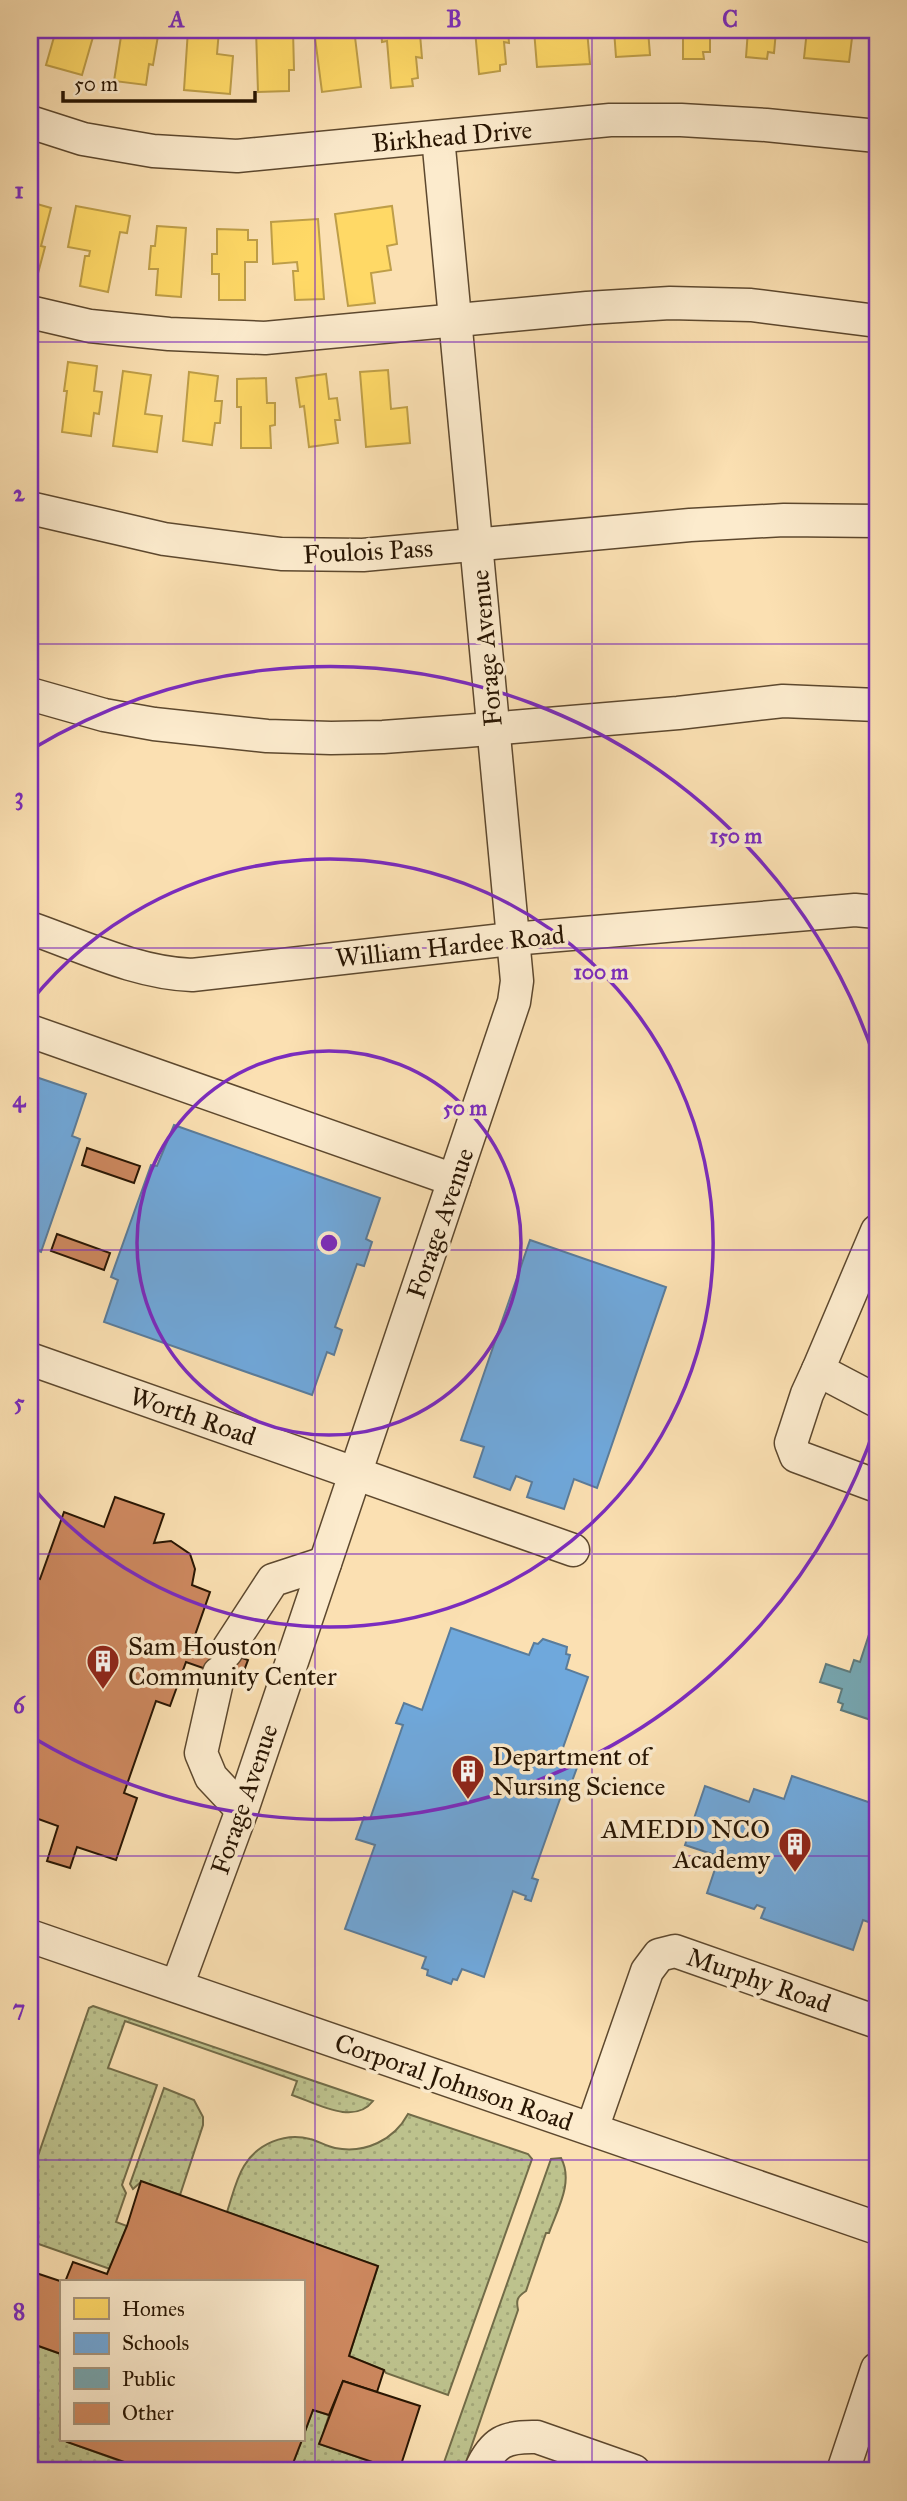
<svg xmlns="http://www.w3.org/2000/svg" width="907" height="2501" font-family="'IM FELL Great Primer',serif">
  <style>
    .grass { fill: url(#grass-dots); stroke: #726c48; stroke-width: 2 }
    .homes { fill: #ffd966; stroke: #be9e48; stroke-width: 2 }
    .schools { fill: #6fa8dc; stroke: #5a7c9b; stroke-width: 2 }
    .public { fill: #76a5af; stroke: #5f7a7b; stroke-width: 2 }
    .building { fill: #cd885f; stroke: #281502; stroke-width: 2 }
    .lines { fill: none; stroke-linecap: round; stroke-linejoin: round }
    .minor-casing { stroke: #5d482e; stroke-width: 35 }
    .minor { stroke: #fcebcd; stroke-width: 32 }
    .grid { fill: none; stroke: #7b2cbf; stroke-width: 2; stroke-opacity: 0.55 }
    .ring { fill: none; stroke: #7b2cbf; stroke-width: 3.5 }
    .labels { text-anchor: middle; stroke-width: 7; stroke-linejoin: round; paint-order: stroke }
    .street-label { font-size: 26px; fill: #281502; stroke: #fcebcd }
    .poi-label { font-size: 26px; fill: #281502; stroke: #fcebcd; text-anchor: start }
    .centre { fill: #7b2cbf; stroke: #fcebcd; stroke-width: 3.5 }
    .ring-label { font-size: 21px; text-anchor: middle; font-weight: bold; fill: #7b2cbf; stroke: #fcebcd; stroke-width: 7; stroke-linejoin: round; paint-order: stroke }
    .neatline { fill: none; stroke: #7b2cbf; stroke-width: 2.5 }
    .grid-label { font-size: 23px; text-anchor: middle; font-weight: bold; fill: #7b2cbf }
  </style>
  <defs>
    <pattern id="grass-dots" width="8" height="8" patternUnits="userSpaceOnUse" patternTransform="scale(1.75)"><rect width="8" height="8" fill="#bdc28d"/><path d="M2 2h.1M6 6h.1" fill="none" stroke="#a2a678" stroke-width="1.8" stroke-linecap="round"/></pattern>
  </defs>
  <rect width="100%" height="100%" fill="#fbe0b2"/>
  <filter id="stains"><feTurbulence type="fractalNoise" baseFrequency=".00286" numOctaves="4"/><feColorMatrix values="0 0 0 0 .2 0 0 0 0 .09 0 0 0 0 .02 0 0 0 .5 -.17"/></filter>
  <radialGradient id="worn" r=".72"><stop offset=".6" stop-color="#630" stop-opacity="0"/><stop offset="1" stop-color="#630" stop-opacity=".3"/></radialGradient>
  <g class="grass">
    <path d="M93 2006 373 2101C354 2126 316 2103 292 2095L297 2081 125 2021 108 2068 157 2085 122 2185 126 2193 116 2222 127 2226 110 2269 30 2241V2202L36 2182 30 2179 89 2008Z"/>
    <polygon points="164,2088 194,2100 203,2117 203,2125 180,2195 141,2182 133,2189 130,2184"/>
    <path d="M408 2114 528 2154 532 2159 448 2395 386 2373 384 2370 349 2356 378 2266 227 2212C232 2197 236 2179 244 2166 257 2144 285 2132 310 2139 318 2141 326 2146 335 2148 365 2154 394 2140 408 2114Z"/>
    <path d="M561 2158C574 2182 557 2210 549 2233H546L526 2291C517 2297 516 2300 518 2310L463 2471H441L551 2159Z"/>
    <polygon points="30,2343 61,2354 61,2440 68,2440 68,2442 131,2465 129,2471 30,2471"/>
    <polygon points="313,2410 329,2415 320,2444 398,2471 290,2471"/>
  </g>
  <g class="homes">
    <polygon points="56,30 95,30 82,75 46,65"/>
    <polygon points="122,30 159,30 153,65 149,64 146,85 114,81"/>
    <polygon points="188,30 219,30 217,54 233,56 230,94 184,90"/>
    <polygon points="256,30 293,30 294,70 289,70 289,91 258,92"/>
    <polygon points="314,30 346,30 347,38 355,37 361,87 322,92"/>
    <polygon points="381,30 411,30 412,35 420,34 422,58 416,57 418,78 412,79 413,86 391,88 387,41 382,42"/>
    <polygon points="475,30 508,30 509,43 504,42 506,64 500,65 500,71 479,74"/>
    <polygon points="534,30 587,30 590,64 537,67"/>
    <polygon points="614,30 648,30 650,55 616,57"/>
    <polygon points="683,30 710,30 710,52 703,52 704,59 683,59"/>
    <polygon points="748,30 782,30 776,31 774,53 768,52 767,59 746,57"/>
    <polygon points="807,30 853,30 849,62 804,58"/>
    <polygon points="30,202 51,208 41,246 45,247 37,277 30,275"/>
    <polygon points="76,206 130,216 127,233 120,232 108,292 80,286 85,256 89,256 90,251 68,247"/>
    <polygon points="392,206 397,244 387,246 391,270 371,273 375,303 348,306 335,214"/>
    <polygon points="318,219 324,299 295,300 293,271 298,271 297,262 273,264 271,222"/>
    <polygon points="157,226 186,228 181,297 156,295 158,269 149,269 151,246 155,246"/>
    <polygon points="217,229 248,230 248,240 257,240 257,262 245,262 245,300 219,300 219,274 212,274 212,254 217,254"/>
    <polygon points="68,362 97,366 94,391 102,392 99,414 94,413 91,436 62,432 67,391 64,391"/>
    <polygon points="388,370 391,409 407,407 410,443 366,447 360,372"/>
    <polygon points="123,371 151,375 145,414 162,416 157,452 113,446"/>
    <polygon points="189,372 218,376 215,401 222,401 220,423 215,423 212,445 183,441"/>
    <polygon points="326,374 329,399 337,398 340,420 335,420 338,443 309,447 304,406 300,407 296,378"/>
    <polygon points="266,378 267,403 275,403 275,425 270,426 271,448 241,448 241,407 237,407 237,379"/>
  </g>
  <g class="schools">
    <polygon points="30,1075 86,1094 72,1136 80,1139 41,1252 32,1248 30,1254"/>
    <polygon points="174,1125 380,1198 366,1239 372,1242 364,1266 357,1264 335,1327 342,1330 334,1355 327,1352 312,1395 104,1322 118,1280 111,1277 151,1165 157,1166"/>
    <polygon points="530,1240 666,1287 597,1488 574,1479 564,1509 527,1497 532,1482 516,1476 510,1490 474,1477 484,1447 461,1440"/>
    <polygon points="451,1628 529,1655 534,1643 538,1644 543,1639 567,1647 566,1654 570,1655 566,1669 588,1677 559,1759 578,1765 571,1784 566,1782 532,1878 538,1880 531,1901 525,1899 526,1896 513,1891 484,1977 462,1969 457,1980 453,1979 451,1984 427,1975 428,1970 422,1968 426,1957 345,1929 375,1845 356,1839 364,1817 370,1819 403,1725 396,1723 404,1703 422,1710"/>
    <polygon points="792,1776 877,1805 877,1925 863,1920 853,1950 761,1918 765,1908 757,1905 754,1909 707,1893 720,1854 715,1855 685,1845 705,1786 749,1802 754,1789 784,1799"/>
  </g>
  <polygon class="public" points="877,1610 877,1722 841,1710 843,1704 838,1702 842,1689 820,1682 826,1664 850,1672 854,1660 860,1662"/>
  <g class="building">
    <polygon points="87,1148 140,1166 134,1183 82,1165"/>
    <polygon points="57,1234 110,1253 104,1270 51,1251"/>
    <polygon points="115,1497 164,1514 154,1543 171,1541 190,1554 195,1569 192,1585 210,1592 193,1641 248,1660 240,1681 186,1662 170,1706 156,1701 124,1793 137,1798 116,1860 77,1847 70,1868 47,1861 58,1826 30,1816 30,1581 32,1576 40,1579 64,1512 104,1527"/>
    <polygon points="141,2181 378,2266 349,2356 384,2370 377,2392 343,2381 329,2415 313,2410 303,2437 303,2282 65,2282 73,2262 107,2274 127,2226"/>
    <polygon points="30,2271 63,2282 61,2282 61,2354 30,2343"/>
    <polygon points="343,2381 420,2406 399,2471 319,2444"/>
    <polygon points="68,2440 302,2440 290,2471 150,2471 67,2442"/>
  </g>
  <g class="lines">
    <defs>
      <g id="minor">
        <polyline points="30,122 83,139 153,151 237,156 610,120 681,120 766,125 877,136"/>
        <polyline points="30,312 90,326 169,334 265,338 587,308 670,303 751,305 877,321"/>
        <polyline points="30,508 164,539 281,554 363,555 690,525 784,520 877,521"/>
        <polyline points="30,694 104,715 154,724 267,736 331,738 383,737 465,731 678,713 783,701 877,705"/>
        <path d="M30 928C82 946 136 973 192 975L512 939 855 910 877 912"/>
        <polyline points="30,1031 454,1180"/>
        <polyline points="877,1231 818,1370 877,1401"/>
        <polyline points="30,1359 573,1550"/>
        <polyline points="818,1370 807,1394 791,1443 796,1456 877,1486"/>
        <polyline points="226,1652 273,1580 325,1563"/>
        <polyline points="219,1673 201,1753 211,1777 242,1810"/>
        <polyline points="30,1936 877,2228"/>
        <polyline points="177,1986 242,1810 514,1002 517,981 438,137"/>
        <polyline points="592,2129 647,1971 659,1955 675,1951 877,2022"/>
        <path d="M480 2471C493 2442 505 2436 537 2437L634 2471"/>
        <polyline points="843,2471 877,2369"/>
      </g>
    </defs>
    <use href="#minor" class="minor-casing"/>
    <use href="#minor" class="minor"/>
  </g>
  <path class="grid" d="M315 30V2471M592 30V2471M30 342H877M30 644H877M30 948H877M30 1250H877M30 1554H877M30 1856H877M30 2160H877"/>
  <g class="ring">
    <circle cx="329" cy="1243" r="192"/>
    <path d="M31 1001A384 384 0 1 1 31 1485"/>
    <path d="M877 1421A576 576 0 0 1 32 1737M32 749A576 576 0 0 1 877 1065"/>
  </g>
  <defs>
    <symbol id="building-pin" viewBox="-11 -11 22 30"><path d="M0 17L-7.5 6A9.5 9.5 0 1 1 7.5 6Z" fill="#8f2418" stroke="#fcebcd"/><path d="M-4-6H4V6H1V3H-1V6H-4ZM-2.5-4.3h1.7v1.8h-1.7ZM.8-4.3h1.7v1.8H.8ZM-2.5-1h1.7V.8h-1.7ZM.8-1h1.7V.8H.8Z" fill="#fff"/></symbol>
  </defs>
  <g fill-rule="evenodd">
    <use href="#building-pin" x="84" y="1642" width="38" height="52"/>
    <use href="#building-pin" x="449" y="1752" width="38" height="52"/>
    <use href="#building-pin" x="776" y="1825" width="38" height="52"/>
  </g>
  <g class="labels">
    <g class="street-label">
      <text transform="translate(452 136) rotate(-5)" y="9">Birkhead Drive</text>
      <text transform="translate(368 551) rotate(-3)" y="9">Foulois Pass</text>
      <text transform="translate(486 648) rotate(-95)" y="9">Forage Avenue</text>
      <text transform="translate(450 946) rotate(-6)" y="9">William Hardee Road</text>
      <text transform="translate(440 1223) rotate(-71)" y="9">Forage Avenue</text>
      <text transform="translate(193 1416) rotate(19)" y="9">Worth Road</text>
      <text transform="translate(244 1799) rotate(-71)" y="9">Forage Avenue</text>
      <text transform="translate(759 1980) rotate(19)" y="9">Murphy Road</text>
      <text transform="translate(454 2082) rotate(19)" y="9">Corporal Johnson Road</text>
    </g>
    <g class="poi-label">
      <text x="128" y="1655">Sam Houston<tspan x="128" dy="30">Community Center</tspan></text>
      <text x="492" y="1765">Department of<tspan x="492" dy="30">Nursing Science</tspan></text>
      <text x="770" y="1838" text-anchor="end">AMEDD NCO<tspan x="770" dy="30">Academy</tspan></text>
    </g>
  </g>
  <circle cx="329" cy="1243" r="10" class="centre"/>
  <g class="ring-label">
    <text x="736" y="843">150 m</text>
    <text x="601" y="979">100 m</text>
    <text x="465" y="1115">50 m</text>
  </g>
  <rect width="907" height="2501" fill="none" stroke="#fbe0b2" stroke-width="77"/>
  <rect x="60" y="2280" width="245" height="161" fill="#fcebcd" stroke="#a7957c" stroke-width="2"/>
  <rect x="74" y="2298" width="35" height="21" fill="#ffd966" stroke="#a7957c" stroke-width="2"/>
  <text x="122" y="2316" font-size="21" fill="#281502">Homes</text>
  <rect x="74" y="2333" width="35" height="21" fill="#6fa8dc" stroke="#a7957c" stroke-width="2"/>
  <text x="122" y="2350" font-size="21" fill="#281502">Schools</text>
  <rect x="74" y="2368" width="35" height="21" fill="#76a5af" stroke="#a7957c" stroke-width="2"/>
  <text x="122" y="2386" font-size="21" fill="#281502">Public</text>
  <rect x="74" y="2403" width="35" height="21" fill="#cd885f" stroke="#a7957c" stroke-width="2"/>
  <text x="122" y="2420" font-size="21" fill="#281502">Other</text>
  <path d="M63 91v10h192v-10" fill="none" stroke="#281502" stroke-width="3.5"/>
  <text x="74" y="91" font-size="21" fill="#281502" stroke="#fcebcd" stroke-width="5" paint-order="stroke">50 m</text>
  <rect x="38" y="38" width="831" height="2424" class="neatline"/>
  <g class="grid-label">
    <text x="177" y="27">A</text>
    <text x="454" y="27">B</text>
    <text x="730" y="27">C</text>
    <text x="19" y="198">1</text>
    <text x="19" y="501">2</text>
    <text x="19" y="804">3</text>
    <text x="19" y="1107">4</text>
    <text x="19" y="1410">5</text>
    <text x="19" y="1713">6</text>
    <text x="19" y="2016">7</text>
    <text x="19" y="2319">8</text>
  </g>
  <rect width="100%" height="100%" filter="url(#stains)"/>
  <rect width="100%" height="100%" fill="url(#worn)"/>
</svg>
